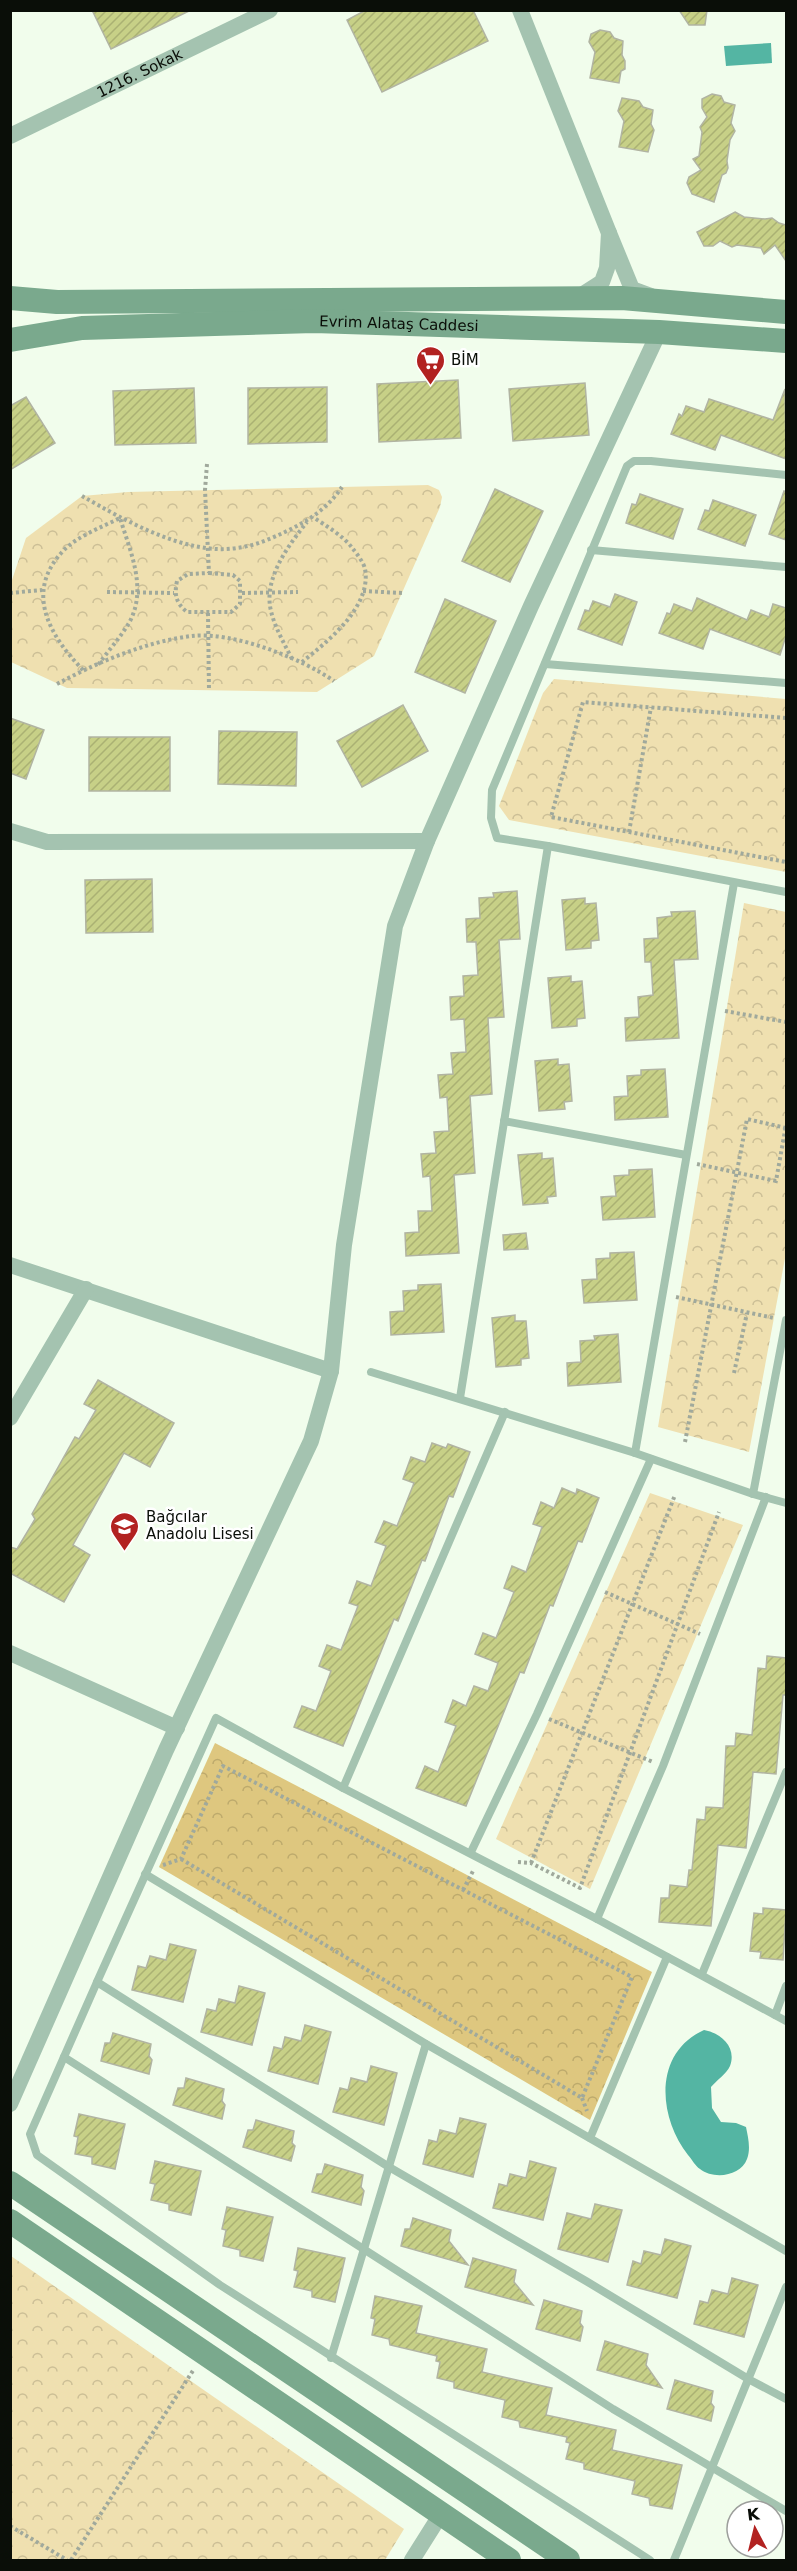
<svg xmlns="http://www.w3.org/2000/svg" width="797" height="2571" font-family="'DejaVu Sans',sans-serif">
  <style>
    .forest { fill: url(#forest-crowns) }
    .park { fill: url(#park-crowns) }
    .water { fill: #54b5a3 }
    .building { fill: url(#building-hatch); stroke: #b1b4a2; stroke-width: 1.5 }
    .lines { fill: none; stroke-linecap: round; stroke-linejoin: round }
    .path { stroke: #a0a99c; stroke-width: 4; stroke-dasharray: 3 3; stroke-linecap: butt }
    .lane { stroke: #a4c3b0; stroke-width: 8 }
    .street { stroke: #a4c3b0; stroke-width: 16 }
    .secondary { stroke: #7aa98d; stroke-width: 24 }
    .labels { text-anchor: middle; stroke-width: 5; stroke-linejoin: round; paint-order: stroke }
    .street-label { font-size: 15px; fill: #0a0e08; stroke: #fff }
    .poi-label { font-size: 15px; fill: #0a0e08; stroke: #fff; text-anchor: start }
  </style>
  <defs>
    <pattern id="forest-crowns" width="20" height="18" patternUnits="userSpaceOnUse" patternTransform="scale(1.5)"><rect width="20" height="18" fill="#dec77f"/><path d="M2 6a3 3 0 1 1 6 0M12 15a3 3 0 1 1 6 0" fill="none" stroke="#bdaa6c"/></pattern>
    <pattern id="park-crowns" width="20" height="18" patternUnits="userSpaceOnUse" patternTransform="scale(1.5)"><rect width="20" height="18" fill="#efe0b0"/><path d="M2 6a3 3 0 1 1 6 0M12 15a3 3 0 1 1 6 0" fill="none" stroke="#ccbf96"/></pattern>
    <pattern id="building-hatch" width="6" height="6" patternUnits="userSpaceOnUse" patternTransform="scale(1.5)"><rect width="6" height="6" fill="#c7d087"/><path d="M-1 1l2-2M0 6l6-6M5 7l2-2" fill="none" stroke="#aab173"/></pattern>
  </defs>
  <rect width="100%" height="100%" fill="#f1fdec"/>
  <polygon class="forest" points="215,1743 652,1972 590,2120 159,1867"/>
  <g class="park">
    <polygon points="428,485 439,490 442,497 440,507 374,656 317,692 67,688 11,662 11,583 26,538 82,496 128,492"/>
    <polygon points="554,679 786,699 786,872 509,820 499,806 543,693"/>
    <polygon points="744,903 786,912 786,1253 749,1452 658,1427"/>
    <polygon points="650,1493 743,1525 590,1889 496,1839"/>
    <polygon points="11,2256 404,2529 385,2560 11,2560"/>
  </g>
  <g class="water">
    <polygon points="771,43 772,63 726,66 724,46"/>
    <path d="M704 2030C721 2033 737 2047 730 2066 727 2073 716 2081 711 2087L712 2108 721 2122 736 2123 746 2127C748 2137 751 2149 747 2159 741 2176 714 2180 700 2169 695 2166 692 2159 688 2155 658 2117 653 2053 704 2030Z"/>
  </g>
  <g class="building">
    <polygon points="92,10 191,10 111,49"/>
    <polygon points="366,10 473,10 488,41 382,92 347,20"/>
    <polygon points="679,10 707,10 705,25 689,25"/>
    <polygon points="600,30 610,32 614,38 623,41 622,55 625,61 625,69 621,71 619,83 590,78 595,52 589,42 591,34"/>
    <polygon points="712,94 721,96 724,102 735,105 731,123 735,131 730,140 727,161 728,168 726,173 722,175 714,202 692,194 687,183 689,177 701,170 693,159 699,156 702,132 700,127 707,117 702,108 702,99"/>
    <polygon points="622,98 639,101 643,107 653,110 651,124 654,130 648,152 619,147 624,121 618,111"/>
    <polygon points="735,212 744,217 765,219 772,218 779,223 786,225 786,261 775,245 764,254 761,248 737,245 732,247 720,241 713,246 704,246 697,232"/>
    <polygon points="458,380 461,438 379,442 377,384"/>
    <polygon points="585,383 589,435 513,441 509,389"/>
    <polygon points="327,387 327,442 248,444 248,388"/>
    <polygon points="194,388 196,443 115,445 113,391"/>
    <polygon points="785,389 786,459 721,435 715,450 671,434 679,414 682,416 686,406 704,412 709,399 773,420"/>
    <polygon points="26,397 55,443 10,470 10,406"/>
    <polygon points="495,489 543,511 510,582 462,561"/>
    <polygon points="784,491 786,492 786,540 769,534"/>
    <polygon points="640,494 683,509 673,539 626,523 632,504 636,505"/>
    <polygon points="713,500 756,515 745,546 698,529 705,510 709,511"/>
    <polygon points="615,594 637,602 622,645 578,629 585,610 589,611 593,601 610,607"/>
    <polygon points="697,598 747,620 751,610 769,617 773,604 786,608 786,636 780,655 710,629 703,649 659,633 667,613 670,614 674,604 692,611"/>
    <polygon points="445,599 496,621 465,693 415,672"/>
    <polygon points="403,705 428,751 362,787 337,741"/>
    <polygon points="10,718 44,730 26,779 10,773"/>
    <polygon points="219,731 297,732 296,786 218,784"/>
    <rect x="89" y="737" width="81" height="54"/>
    <polygon points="152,879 153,932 86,933 85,880"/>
    <polygon points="517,891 520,939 499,940 504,1017 488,1018 492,1094 470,1096 475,1173 454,1175 459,1253 406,1256 405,1233 419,1232 418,1211 432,1211 430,1176 423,1177 421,1154 436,1153 434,1132 449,1131 447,1097 440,1098 438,1075 453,1074 451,1053 466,1052 464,1019 451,1020 450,997 464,996 463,976 478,975 476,942 467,942 466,919 480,918 479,898 494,897 493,893"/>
    <polygon points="585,898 585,904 596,903 599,940 591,941 591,948 566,950 562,900"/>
    <polygon points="695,911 698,959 674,960 679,1038 626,1041 625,1018 639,1017 638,997 653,995 651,962 645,962 644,939 658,938 657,918 672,916 671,912"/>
    <polygon points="571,976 571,982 582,981 585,1018 577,1019 577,1026 552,1028 548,978"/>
    <polygon points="558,1059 558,1065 569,1064 572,1101 564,1102 565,1109 539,1111 535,1061"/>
    <polygon points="665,1069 668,1117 615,1120 614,1097 628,1096 627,1076 641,1075 641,1070"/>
    <polygon points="542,1153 542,1159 553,1158 556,1196 547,1197 548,1203 523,1205 518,1155"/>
    <polygon points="652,1169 655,1217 603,1220 601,1197 616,1196 614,1176 629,1175 629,1170"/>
    <polygon points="526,1233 528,1249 504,1250 503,1235"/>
    <polygon points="634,1252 637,1300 584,1303 582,1280 597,1279 596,1259 610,1258 610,1253"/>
    <polygon points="441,1284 444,1332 391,1335 390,1312 404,1311 403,1291 418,1290 418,1285"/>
    <polygon points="515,1315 515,1321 526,1321 529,1358 521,1359 521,1365 496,1367 492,1318"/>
    <polygon points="618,1334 621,1382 568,1386 567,1363 581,1362 580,1341 595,1340 594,1336"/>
    <polygon points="98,1380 174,1423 150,1467 124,1453 73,1545 90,1555 64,1602 10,1573 10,1547 17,1549 35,1519 32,1514 75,1437 79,1439 96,1410 84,1404"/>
    <polygon points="432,1443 446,1448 448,1444 470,1452 453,1497 449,1496 425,1561 422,1560 398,1621 394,1619 343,1746 294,1727 302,1706 316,1711 331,1671 319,1666 327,1645 341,1650 358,1606 349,1603 357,1581 371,1586 386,1546 375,1542 384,1521 397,1526 414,1483 403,1479 411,1457 425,1462"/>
    <polygon points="562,1488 576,1494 577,1489 599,1498 582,1542 578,1541 553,1606 550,1605 524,1673 520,1672 466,1806 416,1788 425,1766 438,1772 456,1726 445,1722 453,1700 466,1706 474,1686 488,1691 498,1663 475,1654 483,1633 496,1638 514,1592 504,1588 512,1566 526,1572 542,1527 533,1524 541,1502 554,1508"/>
    <polygon points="767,1656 786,1658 786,1695 783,1695 776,1774 753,1772 746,1848 718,1845 711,1926 659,1922 661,1898 669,1898 670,1885 687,1887 689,1870 692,1870 697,1819 705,1820 706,1807 723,1808 726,1746 735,1746 736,1733 752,1735 758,1668 766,1669"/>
    <polygon points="763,1908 786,1910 783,1960 760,1958 761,1952 750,1951 754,1913 763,1914"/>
    <polygon points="170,1944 196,1950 183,2002 132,1990 138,1966 146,1968 150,1956 166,1960"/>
    <polygon points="239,1986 265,1993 252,2045 201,2032 207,2009 216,2011 219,1999 235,2003"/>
    <polygon points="305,2025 331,2032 318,2084 268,2071 274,2047 282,2049 285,2037 301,2041"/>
    <polygon points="113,2033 151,2044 149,2056 152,2060 149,2074 101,2061 105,2043 110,2043"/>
    <polygon points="371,2066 397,2073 384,2125 333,2112 340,2088 348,2090 351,2078 367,2082"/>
    <polygon points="186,2078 224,2089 222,2101 225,2105 222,2119 173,2105 178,2088 184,2088"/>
    <polygon points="79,2114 125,2124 115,2169 92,2164 92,2157 75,2154 78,2137 74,2136"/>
    <polygon points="460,2118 486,2124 473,2177 423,2164 429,2140 437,2142 440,2130 456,2134"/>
    <polygon points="256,2120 294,2131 292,2143 295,2146 291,2161 243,2147 248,2130 253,2130"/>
    <polygon points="155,2161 201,2171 191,2215 169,2210 169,2204 151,2200 155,2184 150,2183"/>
    <polygon points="530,2161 556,2168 543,2220 493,2208 499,2184 507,2186 510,2174 526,2178"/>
    <polygon points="325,2164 363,2175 361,2187 364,2191 361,2205 312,2192 317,2174 322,2174"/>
    <polygon points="595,2204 622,2210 608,2262 558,2249 567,2213 591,2219"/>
    <polygon points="227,2207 273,2217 263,2261 240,2256 240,2250 223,2246 226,2230 222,2229"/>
    <polygon points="413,2218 451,2230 449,2241 468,2265 401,2246 405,2229 410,2229"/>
    <polygon points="665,2239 691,2246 677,2298 627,2285 633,2261 641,2264 644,2251 661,2255"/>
    <polygon points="298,2248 345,2258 335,2302 312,2297 312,2291 294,2287 298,2271 294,2270"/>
    <polygon points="473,2258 516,2270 514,2282 533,2305 465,2287"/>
    <polygon points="732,2278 758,2285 744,2337 694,2324 700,2301 708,2303 712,2290 728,2294"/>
    <polygon points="375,2296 422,2306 416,2333 487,2349 482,2372 552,2388 546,2415 616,2430 612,2450 682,2465 672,2509 650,2505 649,2498 632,2494 635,2481 584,2469 584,2463 566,2459 570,2443 566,2442 567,2437 520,2427 519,2421 502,2417 505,2400 454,2388 454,2382 437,2378 440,2362 436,2361 437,2356 390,2345 389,2339 372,2335 375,2319 371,2318"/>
    <polygon points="544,2300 582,2311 580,2323 583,2327 580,2341 536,2329"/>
    <polygon points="605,2341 648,2354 646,2365 662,2388 597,2370"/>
    <polygon points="675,2380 713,2391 711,2403 714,2407 711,2421 667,2409"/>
  </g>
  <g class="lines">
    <g class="path">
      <polyline points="207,464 205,490 209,573"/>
      <path d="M82 496C124 520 187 556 237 548 254 546 270 539 285 532 308 521 327 509 342 487"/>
      <path d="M209 573 233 575 240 581V604L231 612H187C176 603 174 595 177 581L188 574Z"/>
      <polyline points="363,591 402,593"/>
      <polyline points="107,592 174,593"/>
      <polyline points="10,593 42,590"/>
      <polyline points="242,593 298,592"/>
      <polyline points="208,613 209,690"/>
      <path d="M292 659C284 643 275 628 271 611 263 579 288 546 307 522"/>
      <path d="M302 662C327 642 372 607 365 569 364 563 357 554 353 549 344 536 326 526 313 517"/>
      <path d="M83 670C50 636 23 592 64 550 78 536 102 527 120 518 130 551 148 589 129 623 120 638 108 651 98 665"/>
      <path d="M57 684C98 662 145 642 191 636 232 631 301 658 334 681"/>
      <polyline points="786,718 583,702 551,817 786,862"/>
      <polyline points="629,832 651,707"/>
      <polyline points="725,1011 786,1022"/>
      <polyline points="697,1164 776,1181 786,1125"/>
      <polyline points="676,1297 774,1318"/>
      <polyline points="734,1373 747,1313"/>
      <polyline points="685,1442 747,1119 786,1128"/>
      <polyline points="605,1592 700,1634"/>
      <polyline points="549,1719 653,1762"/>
      <polyline points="518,1862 531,1863 580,1888 719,1512"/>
      <polyline points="531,1863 675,1495"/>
      <polyline points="163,1865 181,1859 223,1766 632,1977 582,2098 181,1859"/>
      <polyline points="463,1890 473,1871"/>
      <polyline points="582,2098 587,2111"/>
      <polyline points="10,2526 67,2560"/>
      <polyline points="71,2560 194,2369"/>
    </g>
    <g class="lane">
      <polyline points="786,475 651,461 634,461 627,466 492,790 491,818 497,838 548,846 786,892"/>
      <polyline points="591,550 786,567"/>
      <polyline points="545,664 786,683"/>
      <polyline points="504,1121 686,1155"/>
      <polyline points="371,1372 635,1453 753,1494 786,1503"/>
      <polyline points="460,1398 548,846"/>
      <polyline points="635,1453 734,883"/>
      <polyline points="753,1494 786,1320"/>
      <polyline points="343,1788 505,1412"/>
      <polyline points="471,1852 537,1714 651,1459"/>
      <polyline points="145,1874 426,2044 786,2251"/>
      <polyline points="597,1919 663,1766 766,1497"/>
      <polyline points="702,1974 786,1772"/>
      <polyline points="97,1982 216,1718 343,1788 597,1919 786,2021"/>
      <polyline points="775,2015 786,1986"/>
      <polyline points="64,2057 613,2409 786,2511"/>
      <polyline points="590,2138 667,1957"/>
      <polyline points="331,2358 426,2044"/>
      <polyline points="650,2560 220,2285 37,2155 30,2134 97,1982 389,2167 586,2281 750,2380 786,2399"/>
      <polyline points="674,2560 786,2287"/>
    </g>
    <g class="street">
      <polyline points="520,10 609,233"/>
      <path id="s1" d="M10 136 270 10"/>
      <polyline points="577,298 602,282 607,268 609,233 632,289 651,296"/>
      <polyline points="10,831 47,842 427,841"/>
      <polyline points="10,1265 331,1371"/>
      <polyline points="10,1418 86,1289"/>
      <polyline points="10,1653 177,1728"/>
      <polyline points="10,2104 166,1750 311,1441 331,1371 344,1245 395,926 427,841 531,606 659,332"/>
      <polyline points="412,2560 441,2514"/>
    </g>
    <g class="secondary">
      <polyline points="10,298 57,302 622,298 786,312"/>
      <path id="s2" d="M10 340 82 328 314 321 659 332 786 341"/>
      <polyline points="10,2183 568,2560"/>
      <polyline points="10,2221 509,2560"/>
    </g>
  </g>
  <defs>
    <symbol id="supermarket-pin" viewBox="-11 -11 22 30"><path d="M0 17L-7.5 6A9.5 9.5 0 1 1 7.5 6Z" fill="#b22221" stroke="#fff"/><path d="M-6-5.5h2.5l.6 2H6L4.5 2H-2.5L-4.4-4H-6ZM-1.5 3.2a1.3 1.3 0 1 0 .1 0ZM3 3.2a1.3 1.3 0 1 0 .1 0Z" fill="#fff"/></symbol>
    <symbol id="school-pin" viewBox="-11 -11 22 30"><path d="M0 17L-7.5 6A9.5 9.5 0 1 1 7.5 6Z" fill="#b22221" stroke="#fff"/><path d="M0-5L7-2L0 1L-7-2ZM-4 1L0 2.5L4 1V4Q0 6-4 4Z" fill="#fff"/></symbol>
  </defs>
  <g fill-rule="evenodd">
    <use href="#supermarket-pin" x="414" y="344" width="33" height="45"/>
    <use href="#school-pin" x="108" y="1510" width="33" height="45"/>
  </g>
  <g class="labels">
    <g class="street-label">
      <text dy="5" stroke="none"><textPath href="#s1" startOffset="144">1216. Sokak</textPath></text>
      <text dy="5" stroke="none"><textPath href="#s2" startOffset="390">Evrim Alataş Caddesi</textPath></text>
    </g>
    <g class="poi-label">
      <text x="451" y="365">BİM</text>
      <text x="146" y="1522">Bağcılar<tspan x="146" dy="17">Anadolu Lisesi</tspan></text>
    </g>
  </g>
  <rect width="797" height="2571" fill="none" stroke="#0a0e08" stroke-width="24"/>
  <g transform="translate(755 2529) rotate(353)"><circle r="28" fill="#ffffff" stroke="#9d9f9c" stroke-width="1.5"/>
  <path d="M0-4.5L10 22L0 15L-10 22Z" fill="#b22221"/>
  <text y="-9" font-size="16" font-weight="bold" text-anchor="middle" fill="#0a0e08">K</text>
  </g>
</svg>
